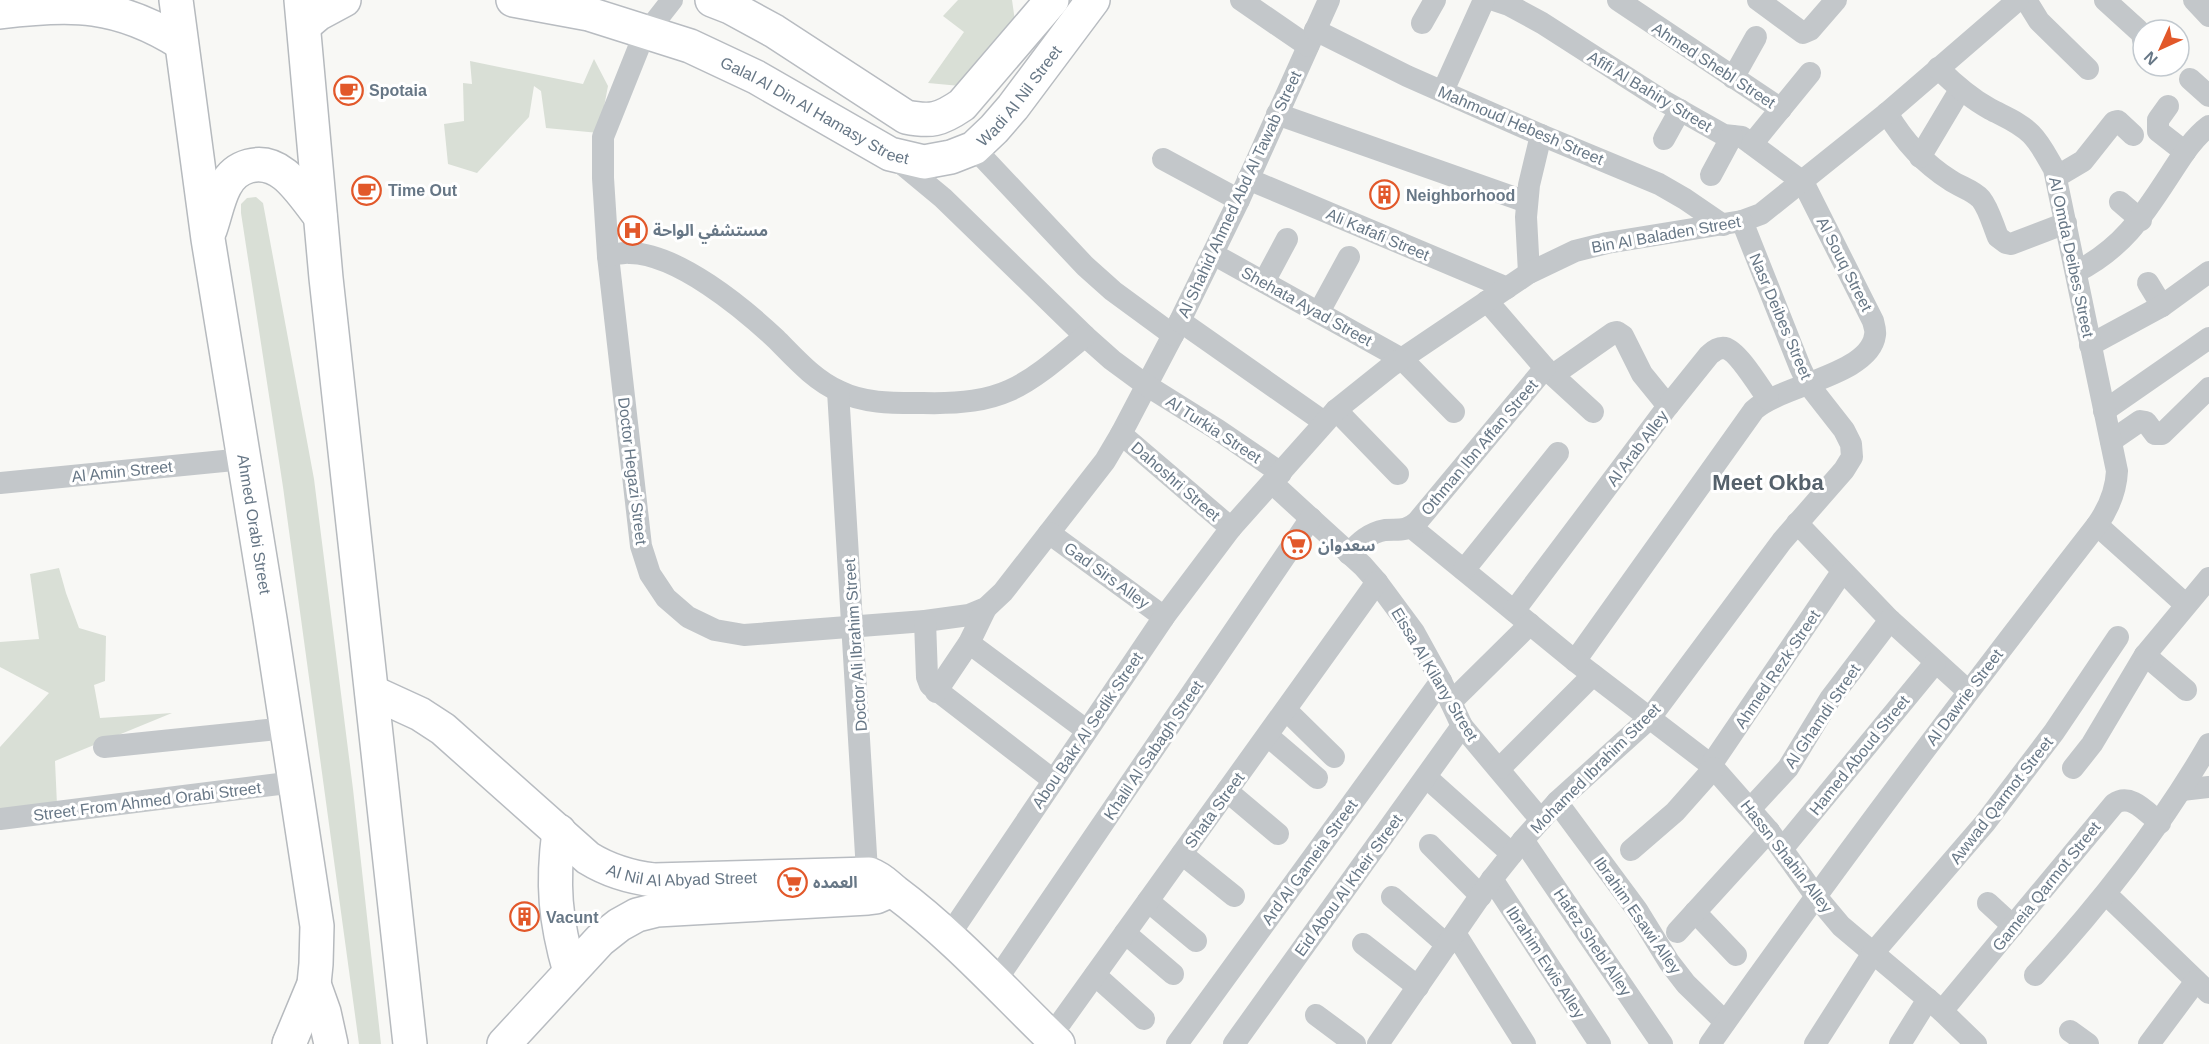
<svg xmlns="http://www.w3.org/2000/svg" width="2209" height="1044" font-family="Arial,'Noto Sans Arabic',sans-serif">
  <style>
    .green { fill: #d9dfd6 }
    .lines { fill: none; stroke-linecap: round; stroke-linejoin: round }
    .secondary-casing { stroke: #b8bcc1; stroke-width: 36 }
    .primary-casing { stroke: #b6babe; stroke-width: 36 }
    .highway-casing { stroke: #b6b9bd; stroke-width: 36 }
    .street { stroke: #c3c7ca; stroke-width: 22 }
    .secondary { stroke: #fff; stroke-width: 33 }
    .primary { stroke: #fff; stroke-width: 33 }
    .highway { stroke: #fff; stroke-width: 33 }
    .labels { text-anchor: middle; stroke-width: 6; stroke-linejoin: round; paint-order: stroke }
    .street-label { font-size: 16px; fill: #677786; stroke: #fff }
    .poi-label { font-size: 16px; font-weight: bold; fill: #677786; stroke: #fff; text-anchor: start }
    .district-label { font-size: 22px; font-weight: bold; fill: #55616b; stroke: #fff }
  </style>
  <rect width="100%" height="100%" fill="#f8f8f5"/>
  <g class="green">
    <polygon points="958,0 1012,0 1017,35 971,87 928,83 964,32 943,16"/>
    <polygon points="594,59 608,86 599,133 546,128 541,91 534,86 529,117 477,173 448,164 444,124 464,121 463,83 472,84 470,61 583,84"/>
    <polygon points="256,197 263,203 314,479 353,789 381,1044 359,1044 283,487 241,213 241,204 247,198"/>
    <polygon points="59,568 66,593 79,628 106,636 105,681 94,685 100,718 172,713 55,761 57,805 0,812 0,747 49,693 0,667 0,642 39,639 30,574"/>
  </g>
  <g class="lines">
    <defs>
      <g id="secondary">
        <path id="s1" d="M513 0 589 14 690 46 756 77 890 154 924 162 951 157 974 148 994 129 1013 107 1093 0"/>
        <path d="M712 0 730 7 774 31 906 117C931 122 940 120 962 105L1052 0"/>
        <path d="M0 12C72 3 118 3 181 43"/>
        <polyline points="305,25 318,14 344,0"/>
        <path id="s2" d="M372 692 420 714 443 729 588 858C609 871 629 877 654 880L869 874C882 879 885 884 895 892 954 936 1005 993 1058 1044"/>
        <path d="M559 831C552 884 555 920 570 972"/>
        <polyline points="504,1044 600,940 619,925 637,915 657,910 868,898 876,897 892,890"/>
      </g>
      <g id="primary">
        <path id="s3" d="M176 0 208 239 270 619 317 926 316 964 314 984 289 1044"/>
        <polyline points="301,0 326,278 410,1044"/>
        <path d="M210 230C215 216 218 199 225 186 230 176 238 169 249 166 282 157 302 194 320 216"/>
      </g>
      <g id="highway">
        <polyline points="314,984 324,1012 331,1044"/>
        <polyline points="290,1042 290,1044"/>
      </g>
    </defs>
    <use href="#secondary" class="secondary-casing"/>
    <use href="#primary" class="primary-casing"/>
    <use href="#highway" class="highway-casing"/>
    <g class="street">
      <polyline points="672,0 643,37 603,137 603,178 608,256 641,546 650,574 666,598 688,617 715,630 744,635 925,621 969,615 986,608 1003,592 1105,461 1121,434 1173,335 1239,200 1329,0"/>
      <polyline points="1241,0 1308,46"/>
      <path d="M1494 0 1509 5 1542 23 1662 100 1724 135 1742 137 1803 182 1873 321C1874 325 1876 331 1875 335 1870 375 1781 385 1754 410L1575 661"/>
      <polyline points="1618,0 1781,109"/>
      <polyline points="1758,0 1803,33 1810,30 1836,0"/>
      <polyline points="2026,0 2039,21 2088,69"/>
      <polyline points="2105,0 2138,30 2142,34 2143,40"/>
      <polyline points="2194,0 2209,16"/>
      <polyline points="1422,23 1435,0"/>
      <polyline points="1315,30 1407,76 1541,135 1659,184 1685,199 1723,225"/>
      <polyline points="1733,78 1756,37"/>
      <polyline points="2190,79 2209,96"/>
      <polyline points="1443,91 1484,0"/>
      <polyline points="2168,106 2158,120 2158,131 2185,152"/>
      <path d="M1887 113C1903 140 1923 163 1950 180 1960 187 1973 190 1981 199 1989 209 1993 225 1998 237L2006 243 2011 244 2066 223"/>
      <polyline points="1277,114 1527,202"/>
      <polyline points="1664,139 1680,110"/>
      <polyline points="1752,144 1810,73"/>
      <polyline points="974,148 1085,266 1113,291 1173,335"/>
      <polyline points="1920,157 1960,90"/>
      <polyline points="896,159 943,198 1085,336 1112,360 1146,385 1218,430 1281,473"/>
      <polyline points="1163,159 1239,200"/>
      <polyline points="1711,175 1732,136"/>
      <polyline points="2056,177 2083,161 2114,122 2118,121 2133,135"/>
      <polyline points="1248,179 1507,288"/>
      <polyline points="2120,202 2141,220"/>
      <polyline points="1213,254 1402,359 1454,412"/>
      <path d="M608 256C615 255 623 252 630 253 678 254 743 308 776 339 795 358 814 380 839 391 865 404 895 403 923 403 1005 405 1024 387 1085 336"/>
      <path d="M2076 272C2123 248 2143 216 2171 173 2182 156 2193 138 2209 126"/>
      <polyline points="1529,273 1526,217 1529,185 1541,135"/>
      <polyline points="1264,282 1287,239"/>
      <polyline points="2148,283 2162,306"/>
      <polyline points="1487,301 1545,368 1593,412"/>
      <polyline points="1319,312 1349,257"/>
      <polyline points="1180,321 1324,422"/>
      <polyline points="2090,345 2162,306 2209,272"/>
      <polyline points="1553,375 1613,333 1617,332 1623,336 1642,374 1668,406"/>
      <polyline points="838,391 868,888"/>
      <polyline points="1336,410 1398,474"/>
      <polyline points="2104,411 2209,338"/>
      <polyline points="1121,434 1231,528"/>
      <polyline points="2111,441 2140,421 2146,422 2155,434 2162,434 2209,388"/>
      <polyline points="0,483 244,459"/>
      <polyline points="1272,483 1363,566 1377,582 1414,632 1441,681 1462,726 1541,820"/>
      <polyline points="1797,523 1890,620 1968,691"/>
      <polyline points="2097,525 2185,604"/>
      <polyline points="1411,527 1575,661 1711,765 1769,831 1815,895 1841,926 1942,1011 1976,1044"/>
      <polyline points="1049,533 1164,617"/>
      <path d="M1349 554C1359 542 1369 533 1385 530 1398 529 1406 532 1417 522L1545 368"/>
      <polyline points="1464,570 1558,453"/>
      <path d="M1514 611 1668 406 1709 355C1714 351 1718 347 1725 348 1738 351 1760 388 1768 399"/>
      <polyline points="925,621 927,677 930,685 1053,780"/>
      <polyline points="969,643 1086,730"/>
      <polyline points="2145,655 2186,690"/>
      <polyline points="936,692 969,643 986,608"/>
      <polyline points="1451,702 1530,624"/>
      <polyline points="1286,710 1334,757"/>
      <polyline points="1268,736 1317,778"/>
      <polyline points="104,747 287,728"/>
      <polyline points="1711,765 1842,572"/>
      <polyline points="1500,768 1593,675"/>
      <polyline points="2073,768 2092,744 2145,655 2209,578"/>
      <polyline points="1426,777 1512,854"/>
      <polyline points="2182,790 2209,787"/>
      <polyline points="1227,791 1278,834"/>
      <polyline points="1557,802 1637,910 1669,962 1686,984 1725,1022"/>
      <polyline points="1751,808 1788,768 1830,699 1890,620"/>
      <polyline points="0,819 295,782"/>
      <polyline points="1523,840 1662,1044"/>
      <polyline points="1430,845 1481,896"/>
      <polyline points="1783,848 1935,663"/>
      <polyline points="1631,850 1675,812 1714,768"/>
      <polyline points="1182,854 1234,896"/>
      <polyline points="1492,879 1600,1044"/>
      <polyline points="2106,894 2209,993"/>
      <polyline points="1392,897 1447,945"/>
      <polyline points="1148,901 1196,941"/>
      <polyline points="1988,903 2013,926"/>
      <polyline points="1695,912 1736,955"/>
      <polyline points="1677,932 1769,831"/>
      <polyline points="1125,933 1173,974"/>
      <polyline points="1455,933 1525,1044"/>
      <polyline points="948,937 1164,617 1231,528 1336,410 1391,366 1529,273 1575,251 1607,243 1742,221 1761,214 1887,113 2018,0"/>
      <polyline points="1363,944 1418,987"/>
      <polyline points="1095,975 1144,1019"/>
      <path d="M2035 975C2101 903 2160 829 2209 744"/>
      <polyline points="995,982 1311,518"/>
      <path d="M1942 1011 2114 804C2131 792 2147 813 2160 823"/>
      <polyline points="1316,1015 1355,1044"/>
      <polyline points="2070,1031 2088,1044"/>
      <polyline points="1051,1036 1377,582"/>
      <polyline points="1177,1044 1441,681"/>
      <polyline points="1234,1044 1462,726"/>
      <polyline points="1378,1044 1492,879 1523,840 1557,802 1650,718 1782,541 1844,470 1852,457 1851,444 1844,430 1808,384 1800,367 1742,221"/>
      <path d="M1710 1044C1834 868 1964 696 2097 525 2109 508 2116 492 2117 471L2054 169C2047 157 2041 144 2031 134 2019 122 2005 117 1990 109 1970 98 1954 84 1938 68"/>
      <polyline points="1815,1044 1873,953 1985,823 2054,732 2118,637"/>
      <polyline points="1900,1044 1928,999"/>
      <polyline points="2149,1044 2196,981"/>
    </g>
    <use href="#secondary" class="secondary"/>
    <use href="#primary" class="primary"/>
    <use href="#highway" class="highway"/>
  </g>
  <defs>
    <symbol id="cafe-ring" viewBox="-11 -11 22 22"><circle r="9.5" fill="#fff" stroke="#e2582a" stroke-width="1.5"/><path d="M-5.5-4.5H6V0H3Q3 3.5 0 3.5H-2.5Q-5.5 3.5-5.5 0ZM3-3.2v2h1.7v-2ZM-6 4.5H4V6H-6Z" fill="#e2582a"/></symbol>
    <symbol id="building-ring" viewBox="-11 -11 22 22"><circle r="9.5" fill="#fff" stroke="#e2582a" stroke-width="1.5"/><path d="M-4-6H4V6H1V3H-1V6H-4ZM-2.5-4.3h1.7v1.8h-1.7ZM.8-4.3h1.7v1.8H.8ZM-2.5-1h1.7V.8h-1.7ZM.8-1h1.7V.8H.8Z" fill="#e2582a"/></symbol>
    <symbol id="hospital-ring" viewBox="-11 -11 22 22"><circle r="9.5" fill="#fff" stroke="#e2582a" stroke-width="1.5"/><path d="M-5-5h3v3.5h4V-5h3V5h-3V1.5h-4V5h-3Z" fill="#e2582a"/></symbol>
    <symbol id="supermarket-ring" viewBox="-11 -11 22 22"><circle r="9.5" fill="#fff" stroke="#e2582a" stroke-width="1.5"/><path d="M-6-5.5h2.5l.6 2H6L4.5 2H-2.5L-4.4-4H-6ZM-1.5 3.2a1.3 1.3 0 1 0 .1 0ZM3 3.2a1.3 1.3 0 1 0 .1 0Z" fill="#e2582a"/></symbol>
  </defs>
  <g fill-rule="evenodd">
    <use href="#cafe-ring" x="332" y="74" width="33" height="33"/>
    <use href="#cafe-ring" x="350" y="174" width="33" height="33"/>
    <use href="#building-ring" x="1368" y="178" width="33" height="33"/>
    <use href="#hospital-ring" x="616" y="214" width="33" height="33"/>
    <use href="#supermarket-ring" x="1280" y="528" width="33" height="33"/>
    <use href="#supermarket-ring" x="776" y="866" width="33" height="33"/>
    <use href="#building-ring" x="508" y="900" width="33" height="33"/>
  </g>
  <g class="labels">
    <g class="street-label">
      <text transform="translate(1714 65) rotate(33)" y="6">Ahmed Shebl Street</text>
      <text transform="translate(1650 91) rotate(31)" y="6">Afifi Al Bahiry Street</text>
      <text dy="6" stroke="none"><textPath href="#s1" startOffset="567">Wadi Al Nil Street</textPath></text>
      <text dy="6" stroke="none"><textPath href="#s1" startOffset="324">Galal Al Din Al Hamasy Street</textPath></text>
      <text transform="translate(1521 125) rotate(23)" y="6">Mahmoud Hebesh Street</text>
      <text transform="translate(1239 194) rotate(-65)" y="6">Al Shahid Ahmed Abd Al Tawab Street</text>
      <text transform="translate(1378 234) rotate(23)" y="6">Ali Kafafi Street</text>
      <text transform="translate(1666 234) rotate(-10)" y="6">Bin Al Baladen Street</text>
      <text transform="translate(2072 257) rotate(78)" y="6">Al Omda Deibes Street</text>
      <text transform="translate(1845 264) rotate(63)" y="6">Al Souq Street</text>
      <text transform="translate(1307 306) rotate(29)" y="6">Shehata Ayad Street</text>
      <text transform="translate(1781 316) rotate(67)" y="6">Nasr Deibes Street</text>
      <text transform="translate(1214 429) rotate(33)" y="6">Al Turkia Street</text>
      <text transform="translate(1479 447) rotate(-50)" y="6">Othman Ibn Affan Street</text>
      <text transform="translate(1637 448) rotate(-53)" y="6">Al Arab Alley</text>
      <text transform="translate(122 471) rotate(-6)" y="6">Al Amin Street</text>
      <text transform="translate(633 471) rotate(83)" y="6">Doctor Hegazi Street</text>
      <text transform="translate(1176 481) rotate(41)" y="6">Dahoshri Street</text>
      <text dy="6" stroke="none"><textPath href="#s3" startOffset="530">Ahmed Orabi Street</textPath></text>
      <text transform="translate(1107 575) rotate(36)" y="6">Gad Sirs Alley</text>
      <text transform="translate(855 645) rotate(-94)" y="6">Doctor Ali Ibrahim Street</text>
      <text transform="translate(1777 669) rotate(-56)" y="6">Ahmed Rezk Street</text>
      <text transform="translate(1435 674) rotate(59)" y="6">Eissa Al Kilany Street</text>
      <text transform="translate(1964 697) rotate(-53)" y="6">Al Dawrie Street</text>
      <text transform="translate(1822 716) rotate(-56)" y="6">Al Ghamdi Street</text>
      <text transform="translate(1087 730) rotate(-56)" y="6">Abou Bakr Al Sedik Street</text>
      <text transform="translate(1153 750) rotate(-56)" y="6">Khalil Al Sabagh Street</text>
      <text transform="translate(1859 755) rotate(-51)" y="6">Hamed Aboud Street</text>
      <text transform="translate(1595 768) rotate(-45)" y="6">Mohamed Ibrahim Street</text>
      <text transform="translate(2001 800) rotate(-52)" y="6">Awwad Qarmot Street</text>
      <text transform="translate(147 801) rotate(-7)" y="6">Street From Ahmed Orabi Street</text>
      <text transform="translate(1214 810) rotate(-54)" y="6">Shata Street</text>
      <text transform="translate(1787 856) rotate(52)" y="6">Hassn Shahin Alley</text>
      <text transform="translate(1309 862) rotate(-54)" y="6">Ard Al Gameia Street</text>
      <text dy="6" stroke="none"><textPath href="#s2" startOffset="372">Al Nil Al Abyad Street</textPath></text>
      <text transform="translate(1348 885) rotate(-54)" y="6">Eid Abou Al Kheir Street</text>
      <text transform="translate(2046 886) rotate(-51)" y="6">Gameia Qarmot Street</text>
      <text transform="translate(1638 915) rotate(55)" y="6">Ibrahim Esawi Alley</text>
      <text transform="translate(1593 942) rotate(56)" y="6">Hafez Shebl Alley</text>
      <text transform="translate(1546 962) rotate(57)" y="6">Ibrahim Ewis Alley</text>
    </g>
    <g class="poi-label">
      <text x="369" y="96">Spotaia</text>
      <text x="388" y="196">Time Out</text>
      <text x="1406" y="201">Neighborhood</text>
      <text x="653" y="236">مستشفي الواحة</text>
      <text x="1318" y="551">سعدوان</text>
      <text x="813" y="888">العمده</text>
      <text x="546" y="923">Vacunt</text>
    </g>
    <g class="district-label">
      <text x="1768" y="490">Meet Okba</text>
    </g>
  </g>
  <g transform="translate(2161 48) rotate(225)"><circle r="28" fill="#ffffff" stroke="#c2c9cf" stroke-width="1.5"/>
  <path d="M0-4.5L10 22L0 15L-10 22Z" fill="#e2582a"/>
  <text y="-9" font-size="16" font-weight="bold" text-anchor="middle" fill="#677786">N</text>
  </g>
</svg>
